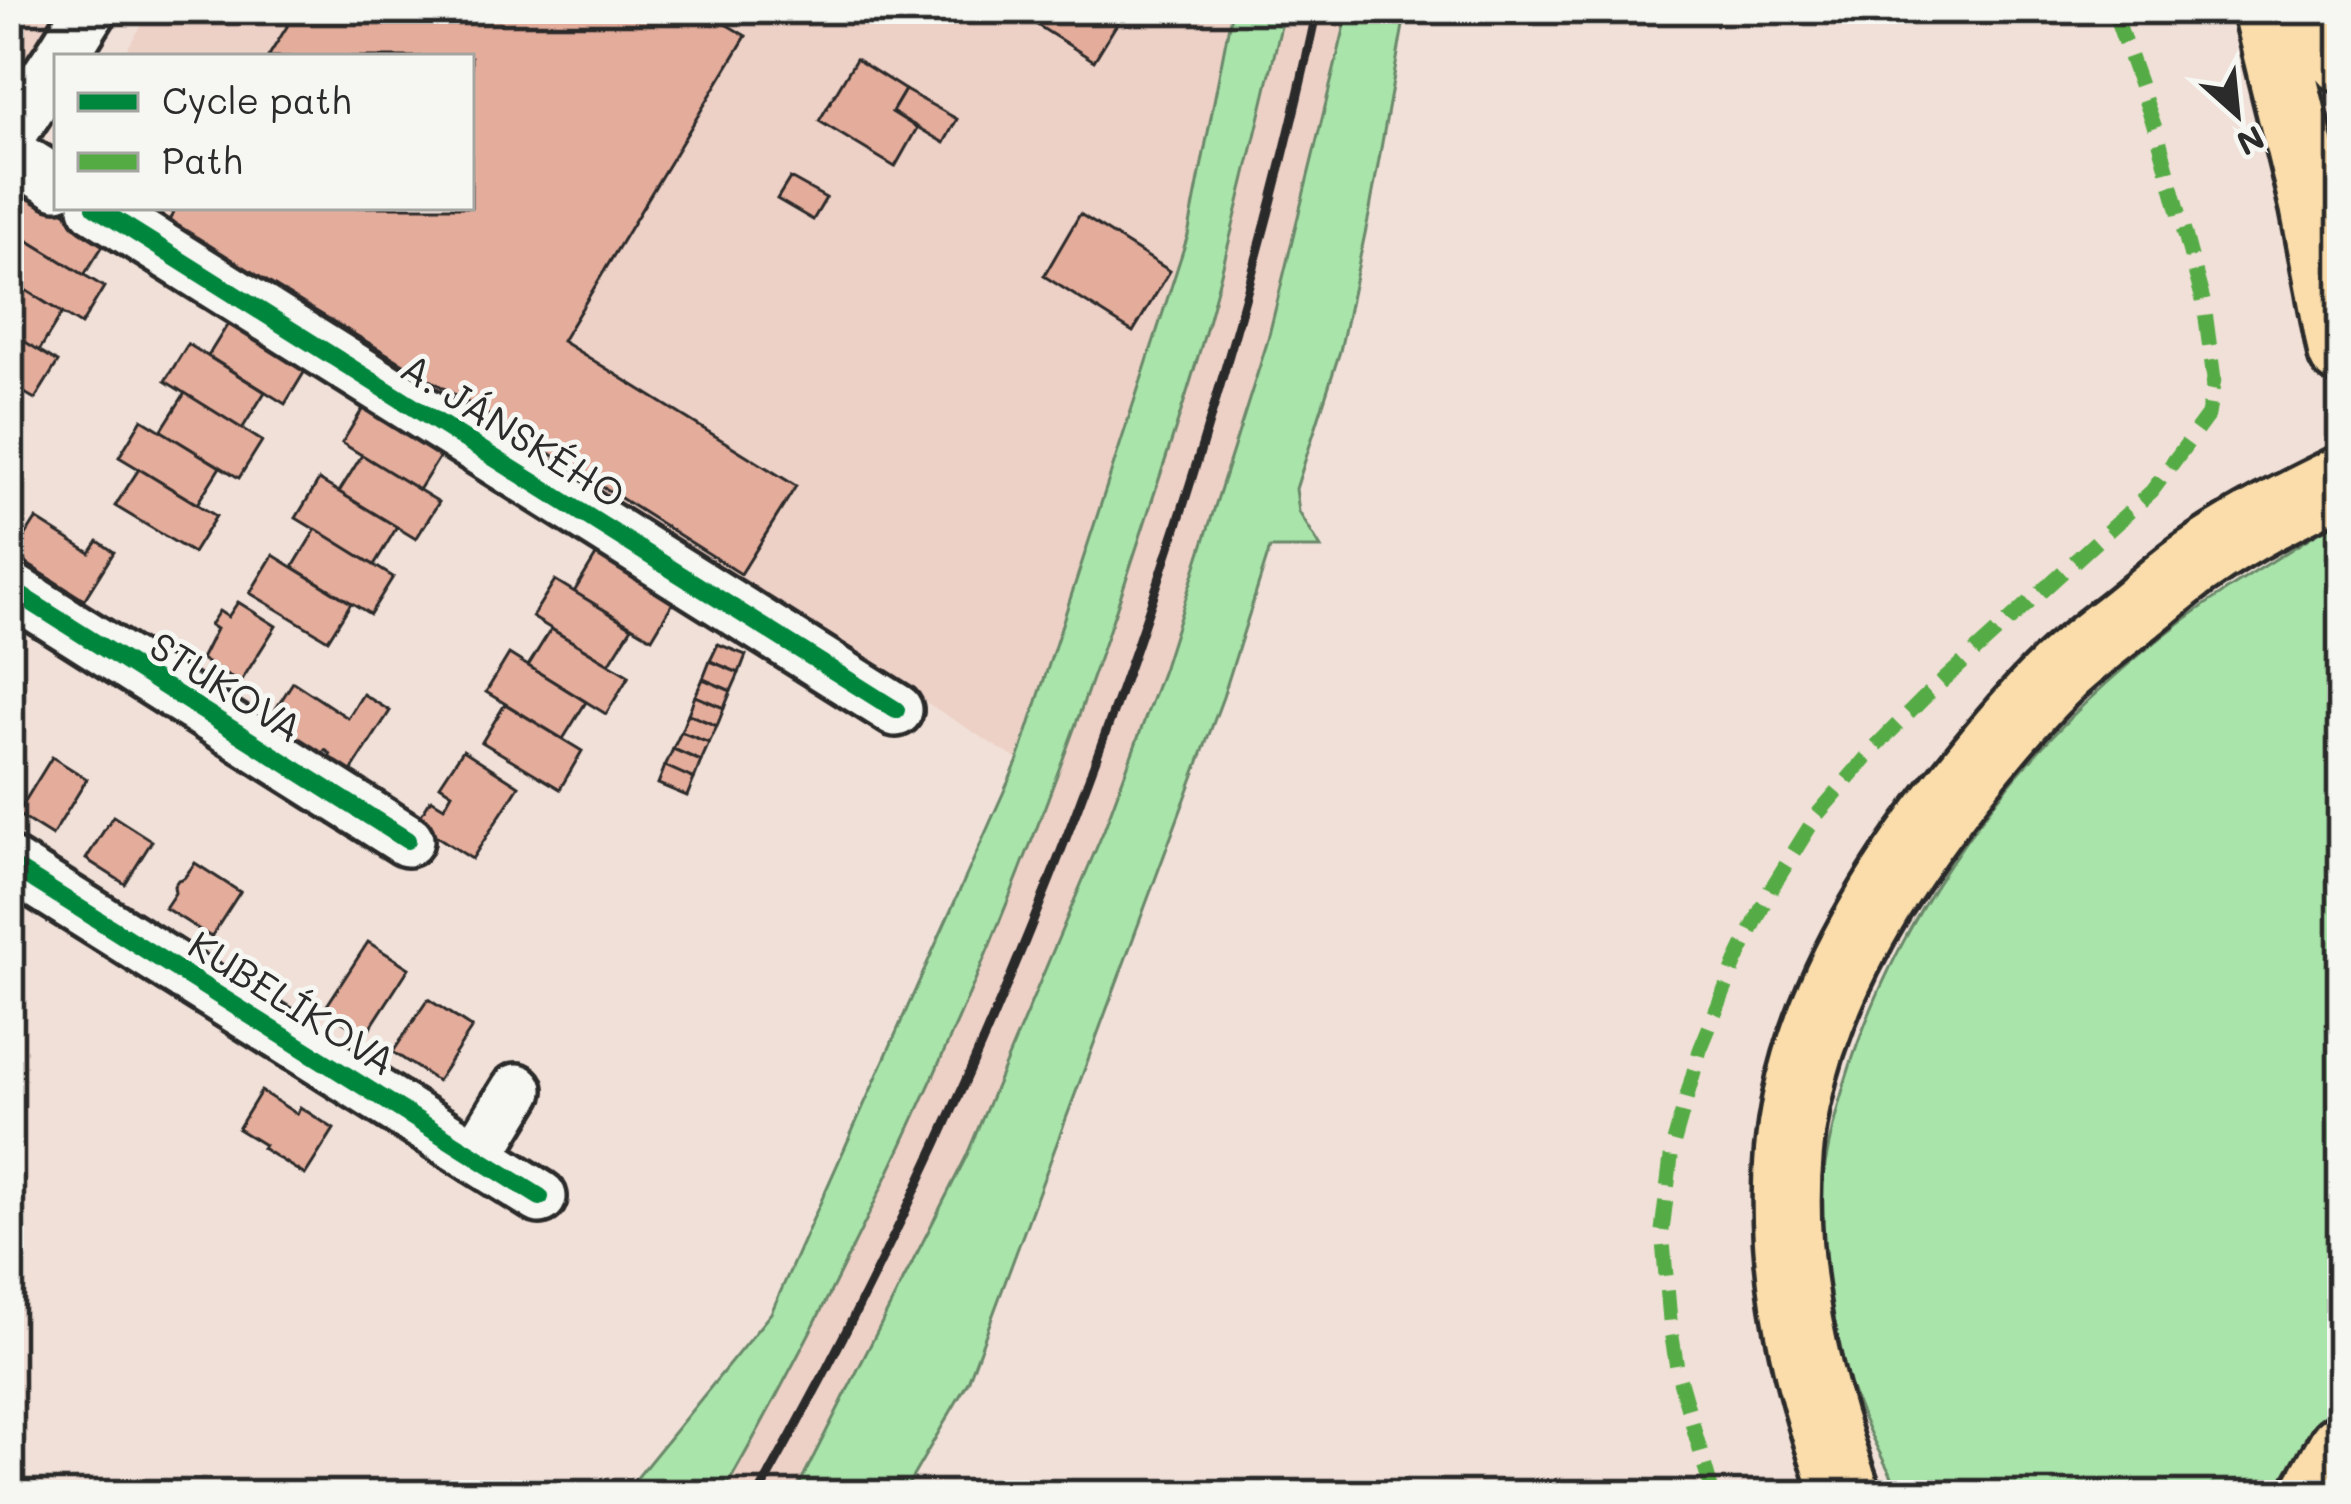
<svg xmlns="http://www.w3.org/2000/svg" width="2351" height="1504" font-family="Mali,sans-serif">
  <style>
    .built { fill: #edd0c6 }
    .green { fill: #a9e4aa; stroke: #6a886a; stroke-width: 3 }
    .building { fill: #e4ac9b; stroke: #2b2b2b; stroke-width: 3 }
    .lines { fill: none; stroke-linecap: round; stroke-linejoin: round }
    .minor-casing { stroke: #2b2b2b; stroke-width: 60 }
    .highway-casing { stroke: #2b2b2b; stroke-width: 75 }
    .minor { stroke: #f6f6f2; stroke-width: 51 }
    .highway { stroke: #faddab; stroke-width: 66 }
    .rail { stroke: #2b2b2b; stroke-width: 9 }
    .quiet { stroke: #54ab44; stroke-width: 15; stroke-dasharray: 30 15; stroke-linecap: butt }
    .cycleway-casing { stroke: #f6f6f2; stroke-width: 26 }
    .cycleway { stroke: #00873e; stroke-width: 18 }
    .labels { text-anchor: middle; stroke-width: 10; stroke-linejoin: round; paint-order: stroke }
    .street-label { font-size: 39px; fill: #2b2b2b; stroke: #f6f6f2 }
  </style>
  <rect width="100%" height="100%" fill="#f1e0d8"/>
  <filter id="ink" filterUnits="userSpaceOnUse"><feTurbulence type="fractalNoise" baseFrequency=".00833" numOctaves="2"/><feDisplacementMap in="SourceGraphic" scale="24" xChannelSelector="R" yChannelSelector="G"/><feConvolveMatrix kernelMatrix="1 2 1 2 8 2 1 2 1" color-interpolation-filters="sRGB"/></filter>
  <g filter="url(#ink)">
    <g class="built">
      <polygon points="9,9 64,9 9,99"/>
      <polygon points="152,9 1232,9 1188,235 1018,760 137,207 471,207 471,57 122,57"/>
      <polygon points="1285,9 1349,9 1267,343 1163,670 1104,830 966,1157 794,1495 722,1495 825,1302 909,1131 985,955 1176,425 1207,326"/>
    </g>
    <g class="green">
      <path d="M1232 9H1285C1260 115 1236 221 1207 326 1188 393 1166 458 1144 525 1036 861 896 1187 722 1495H623L771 1313 1018 760 1188 235Z"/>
      <polygon points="1349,9 1406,9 1369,215 1340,351 1296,489 1299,512 1321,548 1270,548 1223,697 968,1382 902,1495 794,1495 966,1157 1104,830 1163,670 1267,343"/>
      <path d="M2335 521 2342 561V1375L2317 1438 2278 1495H1902C1869 1435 1845 1387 1831 1319 1828 1304 1823 1289 1823 1274 1821 1246 1820 1191 1825 1165 1863 953 1999 762 2168 632 2220 591 2280 558 2335 521Z"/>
    </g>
    <g class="building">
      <polygon points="298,9 730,9 722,22 746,36 562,341 796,486 741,574 510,428 168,222 177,207 471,207 471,57 268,57"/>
      <polygon points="1012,9 1126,9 1094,61"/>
      <polygon points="856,59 905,90 892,112 917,128 895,167 819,121"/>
      <polygon points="905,90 957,119 944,143 892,112"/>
      <polygon points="790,178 826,198 813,220 777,199"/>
      <polygon points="31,191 108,238 84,275 9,229"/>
      <polygon points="1080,214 1170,271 1133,332 1044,276"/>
      <polygon points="27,240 104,287 81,325 9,280 9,269"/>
      <polygon points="9,280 62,313 39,351 9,332"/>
      <polygon points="231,319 308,366 285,404 208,356"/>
      <polygon points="9,332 58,362 35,399 9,384"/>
      <polygon points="188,344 265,392 242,429 165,381"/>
      <polygon points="185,393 262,441 239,478 161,431"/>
      <polygon points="365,405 442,453 419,490 342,443"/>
      <polygon points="142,419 220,467 197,504 119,457"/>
      <polygon points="362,455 439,502 416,539 339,492"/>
      <polygon points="139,469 216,516 193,553 115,506"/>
      <polygon points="319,480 397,527 374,565 296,518"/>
      <polygon points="36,519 90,553 98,541 114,552 84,600 13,555"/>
      <polygon points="316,529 393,577 370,614 293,567"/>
      <polygon points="597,554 674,601 652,638 574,592"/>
      <polygon points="273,555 351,603 328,640 250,593"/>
      <polygon points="555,580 632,627 609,664 532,617"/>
      <polygon points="238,602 276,626 240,683 201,659 216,629 210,625 219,611 228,617"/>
      <polygon points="551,629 629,676 606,714 528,666"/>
      <polygon points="718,644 746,655 739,673 710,661"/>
      <polygon points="509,654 586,702 563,739 486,692"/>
      <polygon points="710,661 739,673 731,691 703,679"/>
      <polygon points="703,679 731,691 724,708 695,696"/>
      <polygon points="293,682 348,718 363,694 390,711 350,773 328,759 331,754 325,750 321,755 268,721"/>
      <polygon points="695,696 724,708 717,726 688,714"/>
      <polygon points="505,704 582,751 560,789 482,742"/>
      <polygon points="688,714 717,726 709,743 681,732"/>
      <polygon points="9,722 24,731 9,756"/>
      <polygon points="681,732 709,743 701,761 673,749"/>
      <polygon points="673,749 701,761 694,779 665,766"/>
      <polygon points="463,750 519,786 472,859 416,823 431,799 444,807 452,793 440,785"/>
      <polygon points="52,757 87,779 52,836 17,814"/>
      <polygon points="665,766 694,779 687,796 658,784"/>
      <polygon points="113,816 152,841 125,884 86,859"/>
      <polygon points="195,863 240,892 211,937 165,908 175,893 174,886 178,880 184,878"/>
      <polygon points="368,942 409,968 365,1036 324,1010"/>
      <polygon points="428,999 472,1028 437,1081 393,1052"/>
      <polygon points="261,1091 297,1114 300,1107 334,1129 305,1175 262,1148 264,1145 238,1129"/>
    </g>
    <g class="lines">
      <defs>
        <g id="minor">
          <polyline points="61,57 91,9"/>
          <polyline points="9,136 57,63"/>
          <polyline points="9,153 57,183"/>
          <polyline points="95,207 896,710"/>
          <polyline points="9,588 407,840"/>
          <polyline points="9,864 540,1197"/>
          <polyline points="476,1157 517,1090"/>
        </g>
        <g id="highway">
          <polyline points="2266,9 2314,205 2342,351"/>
          <polyline points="2329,9 2342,58"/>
          <path d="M1847 1495C1802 1372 1770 1235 1796 1103 1820 984 1892 870 1968 776 1996 741 2025 706 2058 674 2084 649 2115 628 2142 605 2161 590 2179 573 2199 560 2243 529 2293 504 2342 480"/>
          <polyline points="2315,1495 2342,1447"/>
        </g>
      </defs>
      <use href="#minor" class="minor-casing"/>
      <use href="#highway" class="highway-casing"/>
      <use href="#minor" class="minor"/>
      <use href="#highway" class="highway"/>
      <path class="rail" d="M758 1495C933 1185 1071 854 1180 516 1233 349 1281 180 1317 9"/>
      <polyline class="quiet" points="1713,1495 1678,1374 1671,1331 1662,1231 1672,1149 1700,1050 1736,962 1771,889 1817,815 1878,744 1924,698 2152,491 2208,415 2214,379 2204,304 2159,139 2113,9"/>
      <defs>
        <g id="cycleway">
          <polyline points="95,207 896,710"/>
          <polyline points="9,588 407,840"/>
          <polyline points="9,864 540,1197"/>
        </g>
      </defs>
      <use href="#cycleway" class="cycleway-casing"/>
      <use href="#cycleway" class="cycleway"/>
    </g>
  </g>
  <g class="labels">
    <g class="street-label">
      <text transform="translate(513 431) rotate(32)" y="14">A. JÁNSKÉHO</text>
      <text transform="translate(226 687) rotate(32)" y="14">STUKOVA</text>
      <text transform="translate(292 1003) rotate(32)" y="14">KUBELÍKOVA</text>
    </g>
  </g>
  <rect width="2351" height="1504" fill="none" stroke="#f6f6f2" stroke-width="48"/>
  <rect x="24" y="24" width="2303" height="1456" fill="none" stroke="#2b2b2b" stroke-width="4.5" filter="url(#ink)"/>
  <rect x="54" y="54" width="420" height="156" fill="#f6f6f2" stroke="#a5a5a2" stroke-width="3"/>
  <rect x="78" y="93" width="60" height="18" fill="#00873e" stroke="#a5a5a2" stroke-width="3"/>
  <text x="162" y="114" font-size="36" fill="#2b2b2b">Cycle path</text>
  <rect x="78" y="153" width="60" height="18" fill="#54ab44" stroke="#a5a5a2" stroke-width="3"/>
  <text x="162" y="174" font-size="36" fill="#2b2b2b">Path</text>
  <g transform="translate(2237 114) rotate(153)" stroke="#f6f6f2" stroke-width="9" paint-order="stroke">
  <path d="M0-9L21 45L0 30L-21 45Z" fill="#2b2b2b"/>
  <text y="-18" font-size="33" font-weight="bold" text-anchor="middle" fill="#2b2b2b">N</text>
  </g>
</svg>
